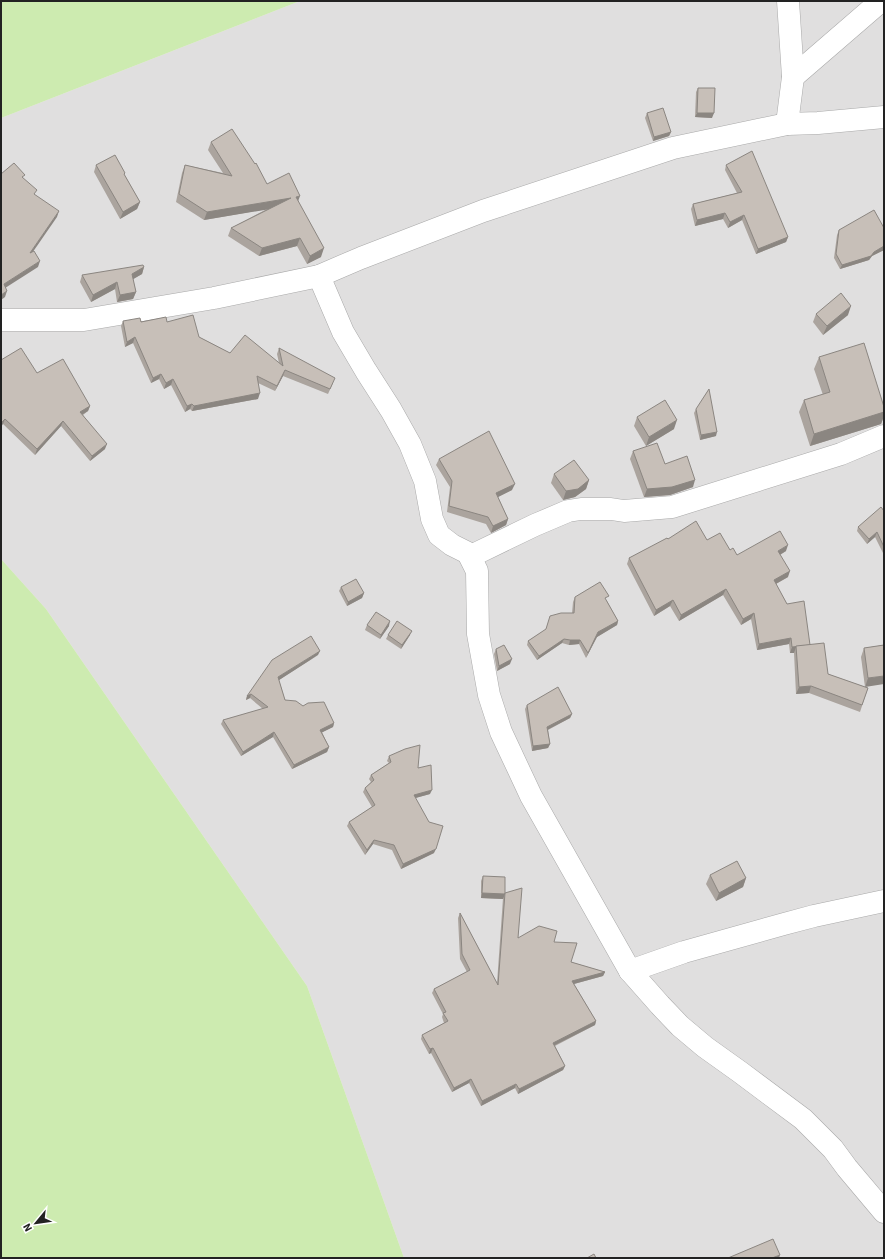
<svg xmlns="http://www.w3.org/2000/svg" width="885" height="1259" font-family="'Source Sans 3',sans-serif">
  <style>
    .residential { fill: #e0dfdf }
    .grass { fill: #cdebb0 }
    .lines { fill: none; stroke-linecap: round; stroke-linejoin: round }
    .minor-casing { stroke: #a9a9a9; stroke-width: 23 }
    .minor { stroke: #fff; stroke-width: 22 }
    .wall { fill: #aba49e }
    .shaded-wall { fill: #8b8681 }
    .building { fill: #c7bfb8; stroke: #8b8681 }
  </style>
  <rect width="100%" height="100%" fill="#f2efe9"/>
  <polygon class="residential" points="300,1 884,1 884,1258 404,1258 307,986 46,609 1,559 1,118"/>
  <g class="grass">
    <polygon points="1,1 300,1 1,118"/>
    <polygon points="1,559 46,609 307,986 404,1258 1,1258"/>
  </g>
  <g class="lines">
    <defs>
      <g id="minor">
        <polyline points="793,77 881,1"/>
        <polyline points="787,124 793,77 788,1"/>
        <polyline points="319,276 343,332 366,371 391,410 410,444 425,481 432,519 439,535 452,545 468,553 477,571 478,634 489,695 501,732 531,796 630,971 660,1005 680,1026 705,1047 740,1072 803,1119 833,1149 847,1168 884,1212"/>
        <polyline points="1,320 84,320 214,298 319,276 361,258 483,211 673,148 787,124 818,123 884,117"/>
        <polyline points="471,556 535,525 568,511 581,509 611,509 624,511 672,507 841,454 884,436"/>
        <polyline points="630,971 684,952 784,924 814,916 884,901"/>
      </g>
    </defs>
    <use href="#minor" class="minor-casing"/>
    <use href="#minor" class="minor"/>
  </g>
  <g class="wall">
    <polygon points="698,88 712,118 695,117 696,92"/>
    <polygon points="647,113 671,132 669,136 653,141 645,118"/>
    <polygon points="211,142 267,184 298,201 321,257 307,264 297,246 259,256 228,236 231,228 267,209 204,220 176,202 182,173 185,165 223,173 208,150"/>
    <polygon points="96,165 125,173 124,174 140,202 137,209 120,219 94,172"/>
    <polygon points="726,165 788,237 786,242 756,254 742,220 728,228 723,219 695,226 691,209 693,204 737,193 725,170"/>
    <polygon points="884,228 884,250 872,256 869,260 840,269 834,258 837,235 839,230"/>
    <polygon points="144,267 142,274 133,279 136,292 133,299 117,302 115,289 91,302 80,282 82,275"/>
    <polygon points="816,314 848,315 823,335 813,322"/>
    <polygon points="123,321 167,322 199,337 230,353 279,363 277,354 279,348 333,383 328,394 283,376 275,391 258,383 258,399 192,411 190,409 185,412 171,385 164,389 159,379 151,383 133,343 125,347 121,326"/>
    <polygon points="819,357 884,407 884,416 881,424 810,446 799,412 804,400 823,395 814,369"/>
    <polygon points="1,360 37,373 90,406 88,411 83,415 105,449 90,461 61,426 35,455 3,424"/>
    <polygon points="696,409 716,436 700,440 694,413"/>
    <polygon points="637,417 674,429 646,446 634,426"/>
    <polygon points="633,451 665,464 693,487 670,495 644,497 630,459"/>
    <polygon points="439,459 512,490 498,497 508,519 506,525 491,533 486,524 447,512 450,487 436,465"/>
    <polygon points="554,474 589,480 586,489 575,497 563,500 551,483"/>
    <polygon points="884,511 884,555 875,537 867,544 857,531 858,527"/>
    <polygon points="668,539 707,540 730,550 737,555 786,551 780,555 788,577 776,584 787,604 810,645 828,674 868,688 860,712 809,693 796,694 794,653 790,653 789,644 757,650 751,619 741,625 723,595 679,621 670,606 654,616 627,564 629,558"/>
    <polygon points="341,587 364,593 362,598 347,606 339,591"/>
    <polygon points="575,597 607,601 618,621 617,625 597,637 586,658 579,644 569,645 562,643 537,660 527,645 528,641 572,613 573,602"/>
    <polygon points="367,625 389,626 380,639 365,630"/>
    <polygon points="388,635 410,635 401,649 386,639"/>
    <polygon points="884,645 865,687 861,657 864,648"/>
    <polygon points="496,649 510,664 497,671 494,654"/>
    <polygon points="318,655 279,680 285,700 303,706 334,723 333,727 322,732 329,747 327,752 292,769 273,737 241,756 221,724 223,720 263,709 250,698 246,700 247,696"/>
    <polygon points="527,705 572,714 570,718 548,730 550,744 548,748 532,751 525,709"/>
    <polygon points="389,756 418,768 430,794 415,798 434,853 401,869 392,850 373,844 365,855 347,826 349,822 372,807 363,792 365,788 371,782 369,779 371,775 389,763 387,761"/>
    <polygon points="710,875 746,878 743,887 716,901 706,884"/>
    <polygon points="483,876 505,893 518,938 554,942 571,962 605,972 603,976 574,984 596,1021 595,1025 555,1046 565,1066 563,1070 518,1094 515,1088 481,1106 469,1083 452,1092 431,1053 429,1054 421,1039 422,1035 444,1023 442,1017 443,1014 432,993 434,989 467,972 460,959 458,918 460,913 497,983 503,898 503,899 481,898 481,881"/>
  </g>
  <g class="shaded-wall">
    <polygon points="697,113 714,113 712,118 695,117"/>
    <polygon points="671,132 669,136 653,141 654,137"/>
    <polygon points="300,196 297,204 296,197"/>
    <polygon points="291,198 288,206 204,220 207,212"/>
    <polygon points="140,202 137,209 120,219 123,212"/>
    <polygon points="59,211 57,217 28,259 30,253"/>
    <polygon points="725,213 723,219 695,226 697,220"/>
    <polygon points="744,215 742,220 728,228 730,222"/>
    <polygon points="788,237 786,242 756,254 758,249"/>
    <polygon points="300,238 297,246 259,256 262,248"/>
    <polygon points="884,246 884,250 872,256 869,260 840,269 842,265 874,252"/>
    <polygon points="324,248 321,257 307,264 310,256"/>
    <polygon points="40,261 38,267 2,290 4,284"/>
    <polygon points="144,267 142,274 130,281 132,274"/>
    <polygon points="117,282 115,289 91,302 93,295"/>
    <polygon points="7,291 5,297 1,300 1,295"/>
    <polygon points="136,292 133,299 117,302 120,295"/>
    <polygon points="851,306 848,315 823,335 827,326"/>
    <polygon points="135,337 133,343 125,347 127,342"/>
    <polygon points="285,370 283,376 275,391 277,386"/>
    <polygon points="161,374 159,379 151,383 153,378"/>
    <polygon points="173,379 171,385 164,389 166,383"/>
    <polygon points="260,393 258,399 192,411 194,406"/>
    <polygon points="192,404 190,409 185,412 187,406"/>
    <polygon points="90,406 88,411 78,417 80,412"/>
    <polygon points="884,412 884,416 881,424 810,446 814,434"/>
    <polygon points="5,419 3,424 1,427 1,423"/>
    <polygon points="677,420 674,429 646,446 649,437"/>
    <polygon points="63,421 61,426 35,455 37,449"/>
    <polygon points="717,432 716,436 700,440 701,435"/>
    <polygon points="107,444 105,449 90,461 92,456"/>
    <polygon points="589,480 586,489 575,497 563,500 566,491"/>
    <polygon points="695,480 693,487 670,495 644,497 647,489"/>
    <polygon points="515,484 512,490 494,499 496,493"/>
    <polygon points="508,519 506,525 491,533 493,526"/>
    <polygon points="877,532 875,537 867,544 869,539"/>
    <polygon points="788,545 786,551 776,557 778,551"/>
    <polygon points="790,571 788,577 772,586 774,580"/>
    <polygon points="726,589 723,595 679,621 681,615"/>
    <polygon points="364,593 362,598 347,606 348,602"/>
    <polygon points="673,600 670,606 654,616 656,610"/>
    <polygon points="754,613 751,619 741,625 743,619"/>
    <polygon points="390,621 389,626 380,639 381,635"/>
    <polygon points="618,621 617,625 597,637 586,658 588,653 598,632"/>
    <polygon points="412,631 410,635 401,649 402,645"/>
    <polygon points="791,638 789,644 757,650 759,644"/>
    <polygon points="564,639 562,643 537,660 539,656"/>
    <polygon points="570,640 580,640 579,644 569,645"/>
    <polygon points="792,647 796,647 794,653 790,653"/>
    <polygon points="320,651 318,655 276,682 278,677"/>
    <polygon points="512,659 510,664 497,671 499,666"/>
    <polygon points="884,676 884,684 865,687 868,678"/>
    <polygon points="811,686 809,693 796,694 799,687"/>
    <polygon points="251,694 250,698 246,700 247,696"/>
    <polygon points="572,714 570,718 545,731 547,727"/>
    <polygon points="334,723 333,727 319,734 320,730"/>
    <polygon points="274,732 273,737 241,756 243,752"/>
    <polygon points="550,744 548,748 532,751 533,746"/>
    <polygon points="329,747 327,752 292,769 294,765"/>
    <polygon points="432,790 430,794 412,799 414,795"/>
    <polygon points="374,840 373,844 365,855 367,850"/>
    <polygon points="436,849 434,853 401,869 403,864"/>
    <polygon points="746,878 743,887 716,901 719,893"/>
    <polygon points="482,893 505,894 503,899 481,898"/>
    <polygon points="605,972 603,976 570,985 572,981"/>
    <polygon points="596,1021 595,1025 551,1047 553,1043"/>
    <polygon points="433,1048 431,1053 429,1054 430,1049"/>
    <polygon points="565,1066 563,1070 518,1094 519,1089"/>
    <polygon points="471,1079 469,1083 452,1092 454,1088"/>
    <polygon points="516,1084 515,1088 481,1106 482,1101"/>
    <polygon points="780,1255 779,1258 772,1258"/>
  </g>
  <g class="building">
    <polygon points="698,88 715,88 714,113 697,113"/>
    <polygon points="663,108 671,132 654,137 647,113"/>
    <polygon points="232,129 255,164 256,163 267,184 289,173 300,196 296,197 324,248 310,256 300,238 262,248 231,228 291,198 207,212 179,194 185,165 232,176 211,142"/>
    <polygon points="752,151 788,237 758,249 744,215 730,222 725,213 697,220 693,204 742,192 726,165"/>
    <polygon points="115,155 125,173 124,174 140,202 123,212 96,165"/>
    <polygon points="14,163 25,175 22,177 37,190 34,194 59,211 30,253 34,251 40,261 4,284 7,291 1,295 1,174"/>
    <polygon points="874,210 884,228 884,246 874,252 871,256 842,265 836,254 839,230"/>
    <polygon points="143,265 144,267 132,274 136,292 120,295 117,282 93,295 82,275"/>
    <polygon points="841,293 851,306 827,326 816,314"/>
    <polygon points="193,315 199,337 230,353 245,335 283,366 279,348 335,378 330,389 285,370 277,386 257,376 260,393 194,406 192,404 187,406 173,379 166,383 161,374 153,378 135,337 127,342 123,321 140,318 141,322 166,317 167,322"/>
    <polygon points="864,343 884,407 884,412 814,434 804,400 830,392 819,357"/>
    <polygon points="21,348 37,373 63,359 90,406 80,412 107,444 92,456 63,421 37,449 5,419 1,423 1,360"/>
    <polygon points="709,389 717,432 701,435 696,409"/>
    <polygon points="665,400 677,420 649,437 637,417"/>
    <polygon points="489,431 515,484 496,493 508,519 493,526 488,517 449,506 452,481 439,459"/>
    <polygon points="657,443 665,464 687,456 695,480 672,487 647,489 633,451"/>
    <polygon points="574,460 589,480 578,489 566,491 554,474"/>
    <polygon points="881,507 884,511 884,547 877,532 869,539 858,527"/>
    <polygon points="696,521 707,540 720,533 730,550 733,548 737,555 780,531 788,545 778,551 790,571 774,580 787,604 804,601 810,645 792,647 791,638 759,644 754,613 743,619 726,589 681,615 673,600 656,610 629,558 667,538 668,539"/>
    <polygon points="356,579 364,593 348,602 341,587"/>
    <polygon points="600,582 609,596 605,598 618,621 598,632 588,653 580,640 570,640 564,639 539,656 528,641 546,629 550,616 561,613 574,613 575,597"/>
    <polygon points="376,612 390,621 381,635 367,625"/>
    <polygon points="397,621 412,631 402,645 388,635"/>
    <polygon points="311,636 320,651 278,677 285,700 296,701 303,706 308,703 324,702 334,723 320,730 329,747 294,765 274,732 243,752 223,720 268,707 251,694 247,696 272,660"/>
    <polygon points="824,643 828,674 868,688 862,705 811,686 799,687 796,646"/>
    <polygon points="504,645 512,659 499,666 496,649"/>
    <polygon points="884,645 884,676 868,678 864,648"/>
    <polygon points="558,687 572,714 547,727 550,744 533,746 527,705"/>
    <polygon points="420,745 418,768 431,765 432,790 414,795 429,822 443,826 436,849 403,864 394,845 374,840 367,850 349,822 375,805 365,788 374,780 371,775 391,762 389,756 405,749"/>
    <polygon points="737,861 746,878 719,893 710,875"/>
    <polygon points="483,876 505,877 505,894 482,893"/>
    <polygon points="522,888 518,938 539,926 557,931 554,942 577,943 571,962 605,972 572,981 596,1021 553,1043 565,1066 519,1089 516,1084 482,1101 471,1079 454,1088 433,1048 430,1049 422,1035 448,1021 443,1013 446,1012 434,989 470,970 462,954 460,913 498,985 505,893"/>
    <polygon points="773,1239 780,1255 772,1258 728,1258"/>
    <polygon points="594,1254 596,1258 587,1258"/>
  </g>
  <rect width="885" height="1259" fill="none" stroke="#222222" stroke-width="4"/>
  <g transform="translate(36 1223) rotate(241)" stroke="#ffffff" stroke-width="3" paint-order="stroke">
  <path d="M0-3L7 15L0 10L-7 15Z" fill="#222222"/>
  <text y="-6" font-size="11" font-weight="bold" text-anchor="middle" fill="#222222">N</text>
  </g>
</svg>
